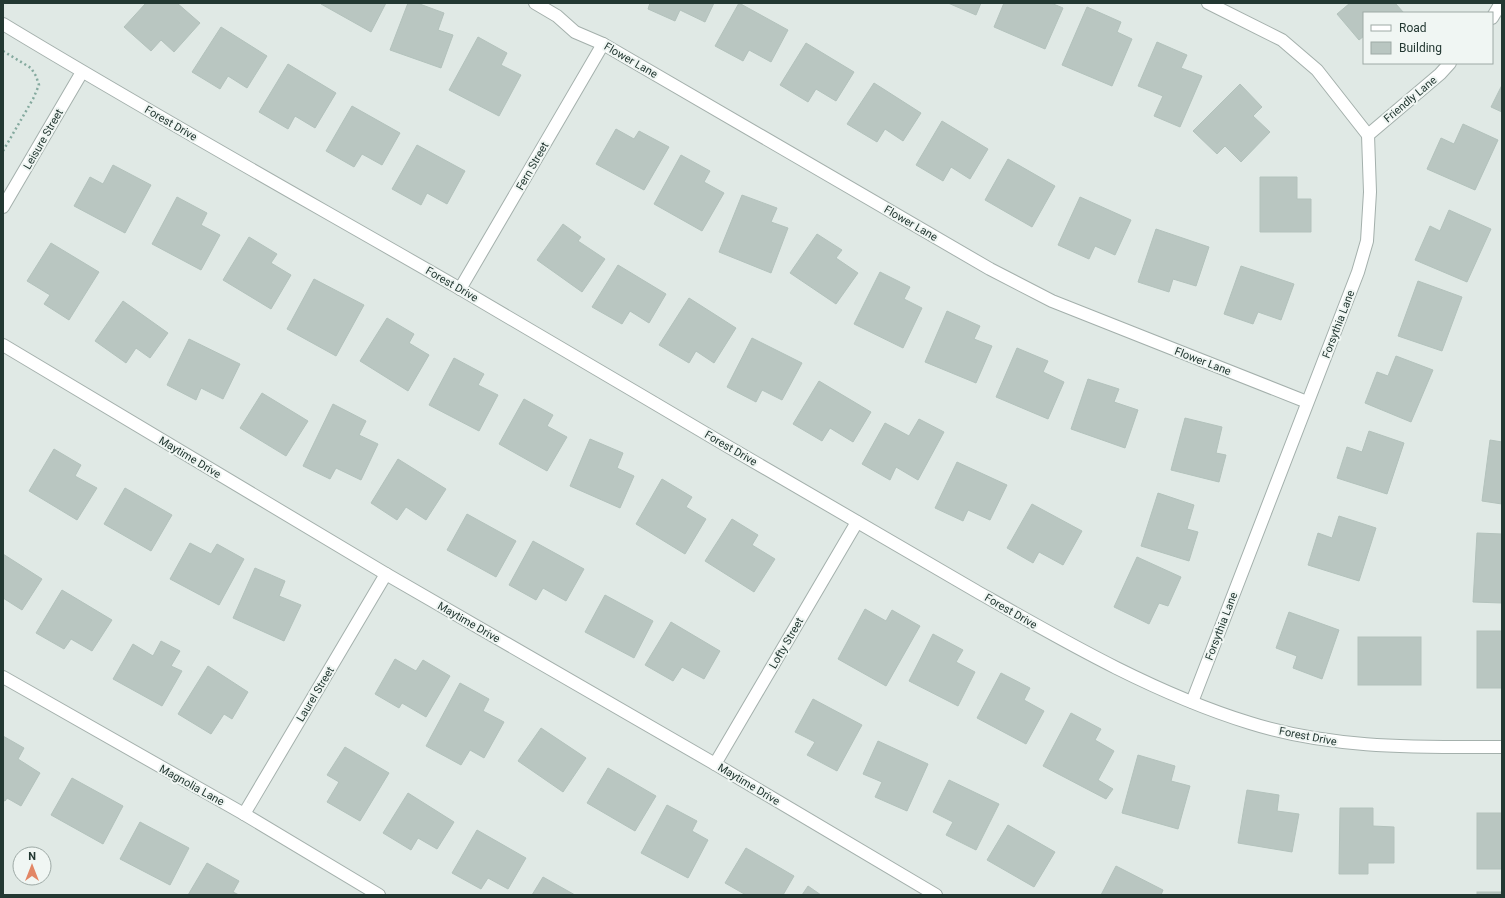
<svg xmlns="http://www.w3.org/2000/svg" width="1505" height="898" font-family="Roboto,sans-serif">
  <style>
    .building { fill: #b9c6c1; stroke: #b3c2bc }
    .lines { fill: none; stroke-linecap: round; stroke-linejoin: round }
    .street-casing { stroke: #a4b0ac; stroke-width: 14 }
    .path { stroke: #84a99e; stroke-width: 2.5; stroke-dasharray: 2 3; stroke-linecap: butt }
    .street { stroke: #fff; stroke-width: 12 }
    .labels { text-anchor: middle; stroke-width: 4; stroke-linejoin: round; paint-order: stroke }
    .street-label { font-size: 11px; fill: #233832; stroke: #f0f6f3 }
  </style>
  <rect width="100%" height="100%" fill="#e0e9e5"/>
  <g class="building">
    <polygon points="146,3 177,3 200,23 174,52 161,40 151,51 124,27"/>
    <polygon points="322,3 386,3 371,32 321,4"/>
    <polygon points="408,3 417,3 444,13 438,30 453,35 441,68 390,50"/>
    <polygon points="650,3 714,3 705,22 680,10 675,21 648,9"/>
    <polygon points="739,3 788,30 771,62 749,50 743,61 715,46"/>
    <polygon points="948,3 981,3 976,15"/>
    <polygon points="1004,3 1051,3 1063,8 1045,49 994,27"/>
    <polygon points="1350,3 1395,3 1404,13 1364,13 1364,36 1359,40 1337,14"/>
    <polygon points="1087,7 1121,22 1117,32 1132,39 1112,86 1062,65"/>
    <polygon points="221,27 267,56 247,88 228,76 220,89 192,72"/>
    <polygon points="478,37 507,53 501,65 521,75 499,116 449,90"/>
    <polygon points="1157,42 1187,55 1181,68 1202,76 1180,127 1154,116 1163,96 1138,86"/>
    <polygon points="806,43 854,72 836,101 816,89 808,102 780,85"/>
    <polygon points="288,64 336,93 315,128 295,116 288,129 259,112"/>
    <polygon points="874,83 921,113 903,141 885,129 877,142 847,124"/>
    <polygon points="1240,84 1262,107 1253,116 1270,132 1241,162 1225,146 1217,154 1193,131"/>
    <polygon points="1502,85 1502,112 1491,107"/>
    <polygon points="352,106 400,133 382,165 362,154 354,167 326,151"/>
    <polygon points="942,121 988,149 970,179 951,167 943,181 916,165"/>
    <polygon points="1463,124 1498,140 1475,190 1427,169 1441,138 1454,144"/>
    <polygon points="616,129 634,139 639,131 669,147 644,190 596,164"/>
    <polygon points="417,145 465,171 447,204 427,193 421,205 392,189"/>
    <polygon points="681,155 710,171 704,182 724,193 702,231 654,204"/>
    <polygon points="1008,159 1055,186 1032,227 985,200"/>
    <polygon points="113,165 151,185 125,233 74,206 90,177 103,184"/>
    <polygon points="1260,177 1297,177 1297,199 1311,199 1311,232 1260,232"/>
    <polygon points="742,195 777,208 771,222 788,228 771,273 719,252"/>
    <polygon points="177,197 207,213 201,225 220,235 201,270 152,244"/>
    <polygon points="1080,197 1131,220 1115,255 1095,246 1089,259 1058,245"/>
    <polygon points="1449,210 1491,229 1467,282 1415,260 1430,226 1440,231"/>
    <polygon points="563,224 581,237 578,241 605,259 582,292 537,260"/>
    <polygon points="1156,229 1209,247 1196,286 1173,279 1169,292 1138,282"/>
    <polygon points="817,234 842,250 836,258 858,273 836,304 790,273"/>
    <polygon points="249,237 277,254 271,263 291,275 271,309 223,280"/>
    <polygon points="51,243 99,272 69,320 44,304 50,295 27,281"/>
    <polygon points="618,265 666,294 649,323 630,311 622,324 592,307"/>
    <polygon points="1241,266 1294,284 1281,320 1258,312 1253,324 1224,314"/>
    <polygon points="880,272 910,287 904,299 922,308 903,348 854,324"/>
    <polygon points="314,279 364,305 336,356 287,329"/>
    <polygon points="1418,281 1462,297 1442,351 1398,336"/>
    <polygon points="689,298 736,328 714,363 696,351 689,363 659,345"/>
    <polygon points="123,301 168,333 150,358 136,348 126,363 95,341"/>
    <polygon points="947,311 980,326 974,339 992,346 976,383 925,362"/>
    <polygon points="387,318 414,334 409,343 429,355 408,391 360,361"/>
    <polygon points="752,338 802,363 782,400 762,390 756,402 727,387"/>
    <polygon points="189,339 240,364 223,399 201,388 196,400 167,385"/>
    <polygon points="1017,348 1048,361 1043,372 1064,382 1048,419 996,397"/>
    <polygon points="1396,356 1433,370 1411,422 1365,403 1377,372 1388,376"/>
    <polygon points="454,358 484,374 478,385 498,395 479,431 429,405"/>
    <polygon points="1088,379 1119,389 1114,402 1138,410 1125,448 1071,429"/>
    <polygon points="819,381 871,412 853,442 830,428 822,441 793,424"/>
    <polygon points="262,393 308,421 286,456 240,428"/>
    <polygon points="524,399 553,415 547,426 567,437 547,471 499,444"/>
    <polygon points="333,404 366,421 359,435 378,444 361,480 336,468 330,479 303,466"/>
    <polygon points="1185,418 1222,427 1216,453 1226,455 1219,482 1171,470"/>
    <polygon points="919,419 944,432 918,480 896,467 890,480 862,464 885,423 909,436"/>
    <polygon points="1369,431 1404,443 1387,494 1337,478 1347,447 1362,452"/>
    <polygon points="590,439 623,453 617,468 634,476 620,508 570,486"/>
    <polygon points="1490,440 1502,442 1502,504 1482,501"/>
    <polygon points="54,449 81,465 75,476 97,488 77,520 29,491"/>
    <polygon points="398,459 446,489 426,520 406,507 397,520 371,503"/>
    <polygon points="957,462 1007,485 990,520 968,510 963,521 935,508"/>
    <polygon points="662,479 692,497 686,507 706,519 685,554 636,524"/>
    <polygon points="125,488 172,515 151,551 104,524"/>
    <polygon points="1158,493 1194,505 1187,529 1198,532 1189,561 1141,546"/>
    <polygon points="1032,504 1082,531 1063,565 1039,552 1033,563 1007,548"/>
    <polygon points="467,514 516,541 496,577 447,550"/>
    <polygon points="1339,516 1376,528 1359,581 1308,565 1318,533 1332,538"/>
    <polygon points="732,519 758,535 752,545 775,559 754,592 705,561"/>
    <polygon points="1477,533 1502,534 1502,603 1473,602"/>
    <polygon points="533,541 584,569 566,601 543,588 536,600 509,585"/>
    <polygon points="190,543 211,554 217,544 244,559 219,605 170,579"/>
    <polygon points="3,554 42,579 22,610 3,598"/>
    <polygon points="1137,557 1181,577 1168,606 1159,603 1149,624 1114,607"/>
    <polygon points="255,568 285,581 279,596 301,605 284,641 233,618"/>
    <polygon points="62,590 112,620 92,651 71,639 64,649 36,633"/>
    <polygon points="605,595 653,621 634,658 585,632"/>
    <polygon points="865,609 886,621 892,610 920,626 886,686 838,659"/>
    <polygon points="1289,612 1339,630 1322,679 1293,668 1297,656 1276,648"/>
    <polygon points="671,622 720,651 704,679 682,667 673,681 645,665"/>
    <rect x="1477" y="631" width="25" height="57"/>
    <polygon points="933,634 963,650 956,662 975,672 958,706 909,681"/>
    <rect x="1358" y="637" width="63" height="48"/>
    <polygon points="161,641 180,651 171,666 182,671 162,706 113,679 133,644 153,656"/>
    <polygon points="395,659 416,671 423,660 450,676 426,717 402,703 399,708 375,694"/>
    <polygon points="208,666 248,692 232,719 224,714 211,734 178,714"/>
    <polygon points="1001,673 1030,688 1024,700 1044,711 1026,744 977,718"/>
    <polygon points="460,683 489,699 483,711 504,722 484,758 470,750 461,765 426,746"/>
    <polygon points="813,699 862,725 837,771 807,755 815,742 795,732"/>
    <polygon points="1071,713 1101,729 1095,740 1114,751 1098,780 1113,789 1106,799 1043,766"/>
    <polygon points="541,728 586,758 563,792 518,761"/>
    <polygon points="3,736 24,748 18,759 40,773 21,806 7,798 5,801 3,800"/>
    <polygon points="878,741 928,764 907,811 875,797 882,782 863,774"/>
    <polygon points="345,747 389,773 360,821 327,802 339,782 327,775"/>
    <polygon points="1138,755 1175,766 1171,781 1190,786 1178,829 1122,813"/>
    <polygon points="608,768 656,796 635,831 587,803"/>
    <polygon points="72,778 123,806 103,844 51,815"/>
    <polygon points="949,780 999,804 976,850 946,835 953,822 933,812"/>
    <polygon points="1247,790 1279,795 1277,811 1299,814 1292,852 1238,843"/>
    <polygon points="408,793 454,822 437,849 418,838 411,850 383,833"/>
    <polygon points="667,805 697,821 692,831 708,840 688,878 641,853"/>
    <polygon points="1340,808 1373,808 1373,826 1394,827 1394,863 1368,863 1368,874 1339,874"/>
    <rect x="1477" y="813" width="25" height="56"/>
    <polygon points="140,822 189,848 170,885 120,859"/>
    <polygon points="1008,825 1055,852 1034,887 987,860"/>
    <polygon points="477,830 526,858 508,889 488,878 481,889 452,873"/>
    <polygon points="746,848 794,876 783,895 746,895 725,883"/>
    <polygon points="207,863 239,881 233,892 239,895 188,895"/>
    <polygon points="1116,866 1163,890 1161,895 1101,895"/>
    <polygon points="543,877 575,895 532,895"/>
    <polygon points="808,886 821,895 802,895"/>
    <rect x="1477" y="892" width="25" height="3"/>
  </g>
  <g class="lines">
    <defs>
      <g id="street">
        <polyline points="535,3 557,16 575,32 603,44 990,269 1052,301 1307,402"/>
        <polyline points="1492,18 1501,3"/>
        <path d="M3 24C153 115 306 200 457 287 548 340 637 393 727 446 810 495 893 543 976 591 1064 641 1153 693 1250 723 1332 749 1417 747 1502 747"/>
        <polyline points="1368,135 1440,74 1450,63"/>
        <polyline points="3,207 82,72"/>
        <polyline points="460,289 603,44"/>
        <polyline points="3,345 386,574 715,764 936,895"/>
        <polyline points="3,677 244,814 379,895"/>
        <polyline points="1192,702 1358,272 1367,241 1370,192 1368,135 1317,70 1282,40 1208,3"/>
        <polyline points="715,764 857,522"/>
        <polyline points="244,814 386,574"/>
      </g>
    </defs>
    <use href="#street" class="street-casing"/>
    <polyline class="path" points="3,51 31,68 36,76 39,85 33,99 3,151"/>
    <use href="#street" class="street"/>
  </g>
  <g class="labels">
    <g class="street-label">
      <text transform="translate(631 60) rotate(30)" y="4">Flower Lane</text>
      <text transform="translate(1410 99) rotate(-40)" y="4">Friendly Lane</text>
      <text transform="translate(171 123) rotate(30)" y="4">Forest Drive</text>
      <text transform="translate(43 139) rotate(-60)" y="4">Leisure Street</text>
      <text transform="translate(532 166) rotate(-60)" y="4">Fern Street</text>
      <text transform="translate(911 223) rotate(30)" y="4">Flower Lane</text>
      <text transform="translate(452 284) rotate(30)" y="4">Forest Drive</text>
      <text transform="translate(1338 324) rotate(-69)" y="4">Forsythia Lane</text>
      <text transform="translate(1203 361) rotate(21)" y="4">Flower Lane</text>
      <text transform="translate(731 448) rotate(30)" y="4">Forest Drive</text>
      <text transform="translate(190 457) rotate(31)" y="4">Maytime Drive</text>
      <text transform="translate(1011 611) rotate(30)" y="4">Forest Drive</text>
      <text transform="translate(469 622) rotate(30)" y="4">Maytime Drive</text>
      <text transform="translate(1221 626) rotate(-69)" y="4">Forsythia Lane</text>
      <text transform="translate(786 643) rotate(-60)" y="4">Lofty Street</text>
      <text transform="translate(315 694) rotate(-59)" y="4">Laurel Street</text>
      <text transform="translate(1308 736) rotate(11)" y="4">Forest Drive</text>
      <text transform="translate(749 784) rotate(31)" y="4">Maytime Drive</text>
      <text transform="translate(192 785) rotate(29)" y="4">Magnolia Lane</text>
    </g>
  </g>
  <rect width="1505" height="898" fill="none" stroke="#233832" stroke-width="8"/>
  <rect x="1363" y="12" width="130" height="52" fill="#f0f6f3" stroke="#9eaaa6"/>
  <rect x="1371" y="25" width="20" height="6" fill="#ffffff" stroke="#9eaaa6"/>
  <text x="1399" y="32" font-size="12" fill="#233832">Road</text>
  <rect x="1371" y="42" width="20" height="12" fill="#b9c6c1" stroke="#9eaaa6"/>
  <text x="1399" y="52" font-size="12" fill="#233832">Building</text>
  <g transform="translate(32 866)"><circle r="19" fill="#f0f6f3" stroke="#9eaaa6"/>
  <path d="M0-3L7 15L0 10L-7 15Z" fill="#e28665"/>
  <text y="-6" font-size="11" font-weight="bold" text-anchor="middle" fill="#233832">N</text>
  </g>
</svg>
